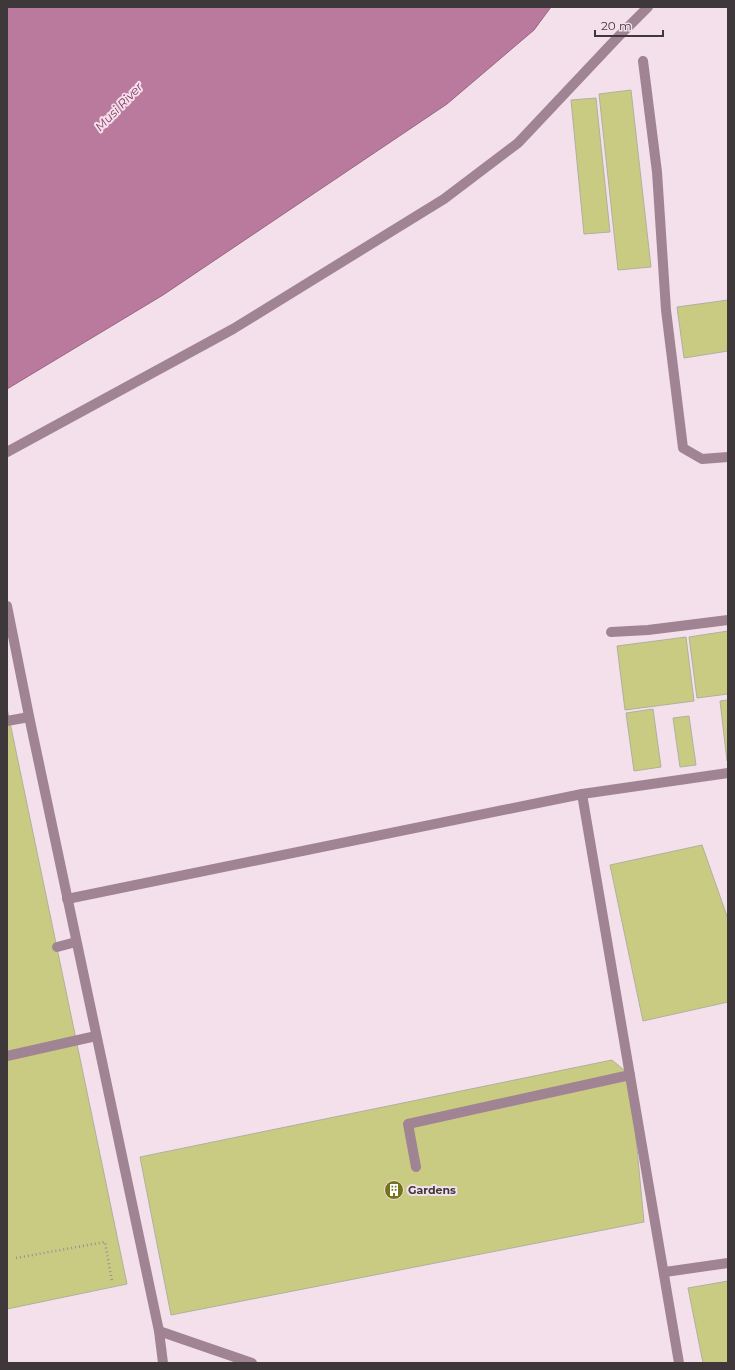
<svg xmlns="http://www.w3.org/2000/svg" width="735" height="1370" font-family="Montserrat,sans-serif">
  <style>
    .water { fill: #ba7a9e; stroke: #956680 }
    .building { fill: #cacb83; stroke: #b0b09f }
    .lines { fill: none; stroke-linecap: round; stroke-linejoin: round }
    .path { stroke: #998c93; stroke-width: 2.5; stroke-dasharray: 1 3; stroke-linecap: butt }
    .minor { stroke: #a18493; stroke-width: 10 }
    .labels { text-anchor: middle; stroke-width: 4; stroke-linejoin: round; paint-order: stroke }
    .poi-label { font-size: 11px; font-weight: bold; fill: #3f383b; stroke: #f3e0ea; text-anchor: start }
    .water-label { font-size: 12px; font-style: italic; fill: #853666; stroke: #f3e0ea }
  </style>
  <rect width="100%" height="100%" fill="#f3e0ea"/>
  <polygon class="water" points="7,7 551,7 534,30 447,104 163,295 7,389"/>
  <g class="building">
    <polygon points="631,90 651,267 618,270 599,94"/>
    <polygon points="596,98 610,232 584,234 571,100"/>
    <polygon points="728,300 728,351 684,358 677,307"/>
    <polygon points="728,631 728,694 697,698 689,637"/>
    <polygon points="686,637 694,701 625,710 617,646"/>
    <polygon points="728,700 728,760 727,761 720,701"/>
    <polygon points="7,708 127,1284 7,1309"/>
    <polygon points="653,709 661,767 634,771 626,713"/>
    <polygon points="689,716 696,765 680,767 673,718"/>
    <polygon points="702,845 728,919 728,1002 643,1021 610,865"/>
    <polygon points="612,1060 630,1075 644,1222 171,1315 140,1157"/>
    <polygon points="728,1281 728,1363 703,1363 688,1288"/>
  </g>
  <g class="lines">
    <polyline class="path" points="16,1258 105,1242 112,1281"/>
    <g class="minor">
      <polyline points="643,61 657,172 666,310 683,448 702,459 728,457"/>
      <polyline points="7,452 233,329 444,199 518,143 618,37 648,7"/>
      <polyline points="7,606 30,721 159,1331 163,1363"/>
      <polyline points="611,632 648,630 728,620"/>
      <polyline points="7,721 29,717"/>
      <polyline points="582,794 679,1363"/>
      <polyline points="67,899 582,794 728,773"/>
      <polyline points="57,947 76,942"/>
      <polyline points="7,1056 96,1036"/>
      <polyline points="416,1167 408,1124 630,1075"/>
      <polyline points="665,1272 728,1263"/>
      <polyline points="159,1331 252,1363"/>
    </g>
  </g>
  <defs>
    <symbol id="building-disc" viewBox="-11 -11 22 22"><circle r="9.5" fill="#757419" stroke="#f3e0ea"/><path d="M-4-6H4V6H1V3H-1V6H-4ZM-2.5-4.3h1.7v1.8h-1.7ZM.8-4.3h1.7v1.8H.8ZM-2.5-1h1.7V.8h-1.7ZM.8-1h1.7V.8H.8Z" fill="#fff"/></symbol>
  </defs>
  <g fill-rule="evenodd">
    <use href="#building-disc" x="383" y="1179" width="22" height="22"/>
  </g>
  <g class="labels">
    <g class="poi-label">
      <text x="408" y="1194">Gardens</text>
    </g>
    <g class="water-label">
      <text transform="translate(119 107) rotate(-46)" y="4">Musi River</text>
    </g>
  </g>
  <rect width="735" height="1370" fill="none" stroke="#3f383b" stroke-width="16"/>
  <path d="M595 30v6h68v-6" fill="none" stroke="#3f383b" stroke-width="2"/>
  <text x="601" y="30" font-size="12" fill="#3f383b" stroke="#f3e0ea" stroke-width="3" paint-order="stroke">20 m</text>
</svg>
